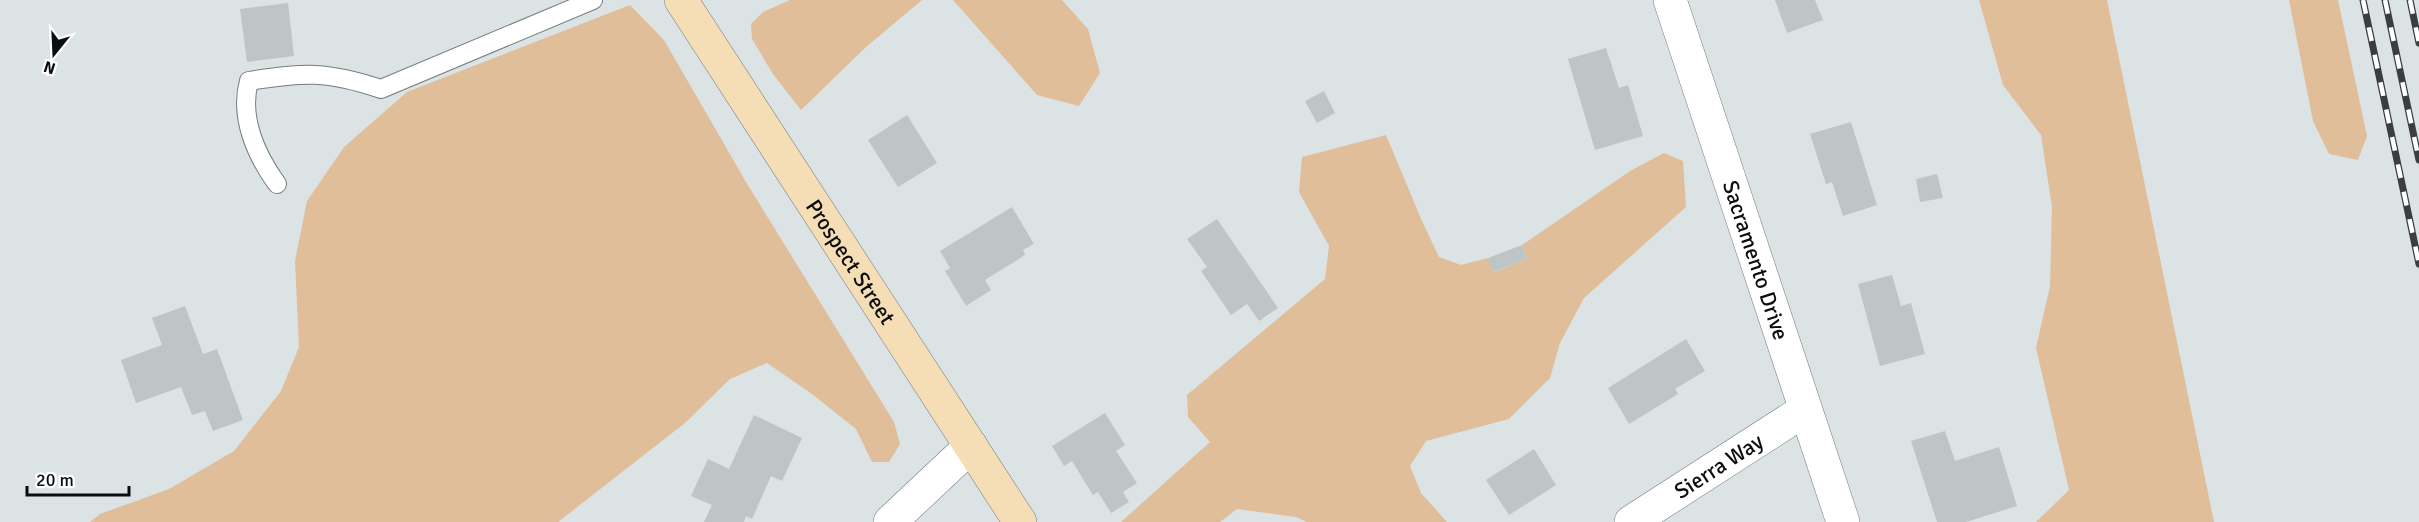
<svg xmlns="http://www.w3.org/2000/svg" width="2419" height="522" font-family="Signika,sans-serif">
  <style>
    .green { fill: #e0be9a }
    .building { fill: #bec5c6 }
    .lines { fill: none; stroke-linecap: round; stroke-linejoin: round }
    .service-casing { stroke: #757c7d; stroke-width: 20 }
    .minor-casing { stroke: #757c7d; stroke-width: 34 }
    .secondary-casing { stroke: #757c7d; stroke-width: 34 }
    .service { stroke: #fff; stroke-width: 18 }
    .minor { stroke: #fff; stroke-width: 33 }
    .secondary { stroke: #f5ddb6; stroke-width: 33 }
    .rail-casing { stroke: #3a3e3f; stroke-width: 7 }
    .rail { stroke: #fff; stroke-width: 4.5; stroke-dasharray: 14; stroke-linecap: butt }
    .labels { text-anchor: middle; stroke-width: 4.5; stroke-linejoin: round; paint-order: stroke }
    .street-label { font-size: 22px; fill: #0b0d0e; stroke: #fff }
  </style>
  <rect width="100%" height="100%" fill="#dbe3e4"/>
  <g class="green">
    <polygon points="790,0 922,0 866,47 801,110 773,74 752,39 751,24 763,12"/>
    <polygon points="953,0 1062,0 1088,29 1100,73 1079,106 1037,95"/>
    <polygon points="1979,0 2107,0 2214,522 2036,522 2069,490 2036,348 2050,286 2052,207 2041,135 2003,85"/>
    <polygon points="2289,0 2338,0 2367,136 2358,160 2329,154 2313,121"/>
    <polygon points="630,5 664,40 746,182 894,422 900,444 889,462 872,462 856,429 812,394 767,363 730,379 685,423 558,522 90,522 100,514 169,489 234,451 281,391 299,347 295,261 307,201 344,147 407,92"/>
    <polygon points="1386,135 1422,221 1439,257 1461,265 1488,258 1494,272 1527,259 1522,245 1630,171 1664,153 1683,161 1686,207 1584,298 1560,343 1550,378 1509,419 1426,441 1410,466 1421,493 1447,522 1307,522 1296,517 1237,509 1220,522 1121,522 1210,442 1188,417 1187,395 1325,279 1329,246 1299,192 1302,157"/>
  </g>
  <g class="building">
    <polygon points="1775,0 1815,0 1823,20 1787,33"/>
    <polygon points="288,3 294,56 247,62 240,9"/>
    <polygon points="1606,48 1619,88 1628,85 1643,136 1595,150 1568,59"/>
    <polygon points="1324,91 1335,113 1317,123 1305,101"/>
    <polygon points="907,115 937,163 898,187 868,140"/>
    <polygon points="1851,122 1877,205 1843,216 1832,182 1826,184 1810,134"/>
    <polygon points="1937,174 1943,198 1920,202 1916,179"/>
    <polygon points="1012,207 1034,244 1023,250 1025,255 985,280 991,290 966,306 945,271 950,268 940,251"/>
    <polygon points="1217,219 1278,308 1259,321 1247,304 1231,315 1201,271 1207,267 1187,239"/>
    <polygon points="1522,245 1527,259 1493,272 1488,258"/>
    <polygon points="1892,275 1901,306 1911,303 1925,354 1880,366 1858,284"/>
    <polygon points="185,306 203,354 217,349 243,420 213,431 205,411 192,415 181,387 136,403 121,360 162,345 152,318"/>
    <polygon points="1686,339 1705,371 1675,389 1678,394 1629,424 1608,388"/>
    <polygon points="1105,413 1125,445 1116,451 1137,483 1123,492 1129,502 1111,513 1098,492 1093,495 1072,461 1064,466 1052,446"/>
    <polygon points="754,415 802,438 782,481 771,476 752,519 746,516 744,522 704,522 712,505 691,496 708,459 729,469"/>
    <polygon points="1945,431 1955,461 1999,447 2017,506 1966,522 1937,522 1911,441"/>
    <polygon points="1534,449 1556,485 1509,515 1486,480"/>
  </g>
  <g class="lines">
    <defs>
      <path id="service" d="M277 184C256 155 239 117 249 81 304 72 327 71 381 89L593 0"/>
      <g id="minor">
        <path id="s1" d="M1670 0 1843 522"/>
        <polyline points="890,522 971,446"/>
        <path id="s2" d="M1631 522 1805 410"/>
      </g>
      <g id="secondary">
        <path id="s3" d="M681 0 1020 522"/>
      </g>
    </defs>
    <use href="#service" class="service-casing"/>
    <use href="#minor" class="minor-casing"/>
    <use href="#secondary" class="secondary-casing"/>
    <use href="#service" class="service"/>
    <use href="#minor" class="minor"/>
    <use href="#secondary" class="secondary"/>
    <defs>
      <g id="rail">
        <polyline points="2363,0 2419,264"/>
        <polyline points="2385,0 2419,160"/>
        <polyline points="2410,0 2419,43"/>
      </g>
    </defs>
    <use href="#rail" class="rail-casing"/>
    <use href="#rail" class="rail"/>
  </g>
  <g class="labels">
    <g class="street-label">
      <text dy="8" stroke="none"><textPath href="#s3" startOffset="312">Prospect Street</textPath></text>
      <text dy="8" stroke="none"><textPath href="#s1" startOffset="274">Sacramento Drive</textPath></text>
      <text dy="8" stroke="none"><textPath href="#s2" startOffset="104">Sierra Way</textPath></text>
    </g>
  </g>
  <g transform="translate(54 54) rotate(198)" stroke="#ffffff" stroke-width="4.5" paint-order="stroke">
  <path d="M0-4.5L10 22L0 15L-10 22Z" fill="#0b0d0e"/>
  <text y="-9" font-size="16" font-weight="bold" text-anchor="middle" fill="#0b0d0e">N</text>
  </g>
  <path d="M27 486v9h102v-9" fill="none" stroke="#0b0d0e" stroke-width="3"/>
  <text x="36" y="486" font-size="18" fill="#0b0d0e" stroke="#ffffff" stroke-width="4.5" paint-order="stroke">20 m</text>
</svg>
